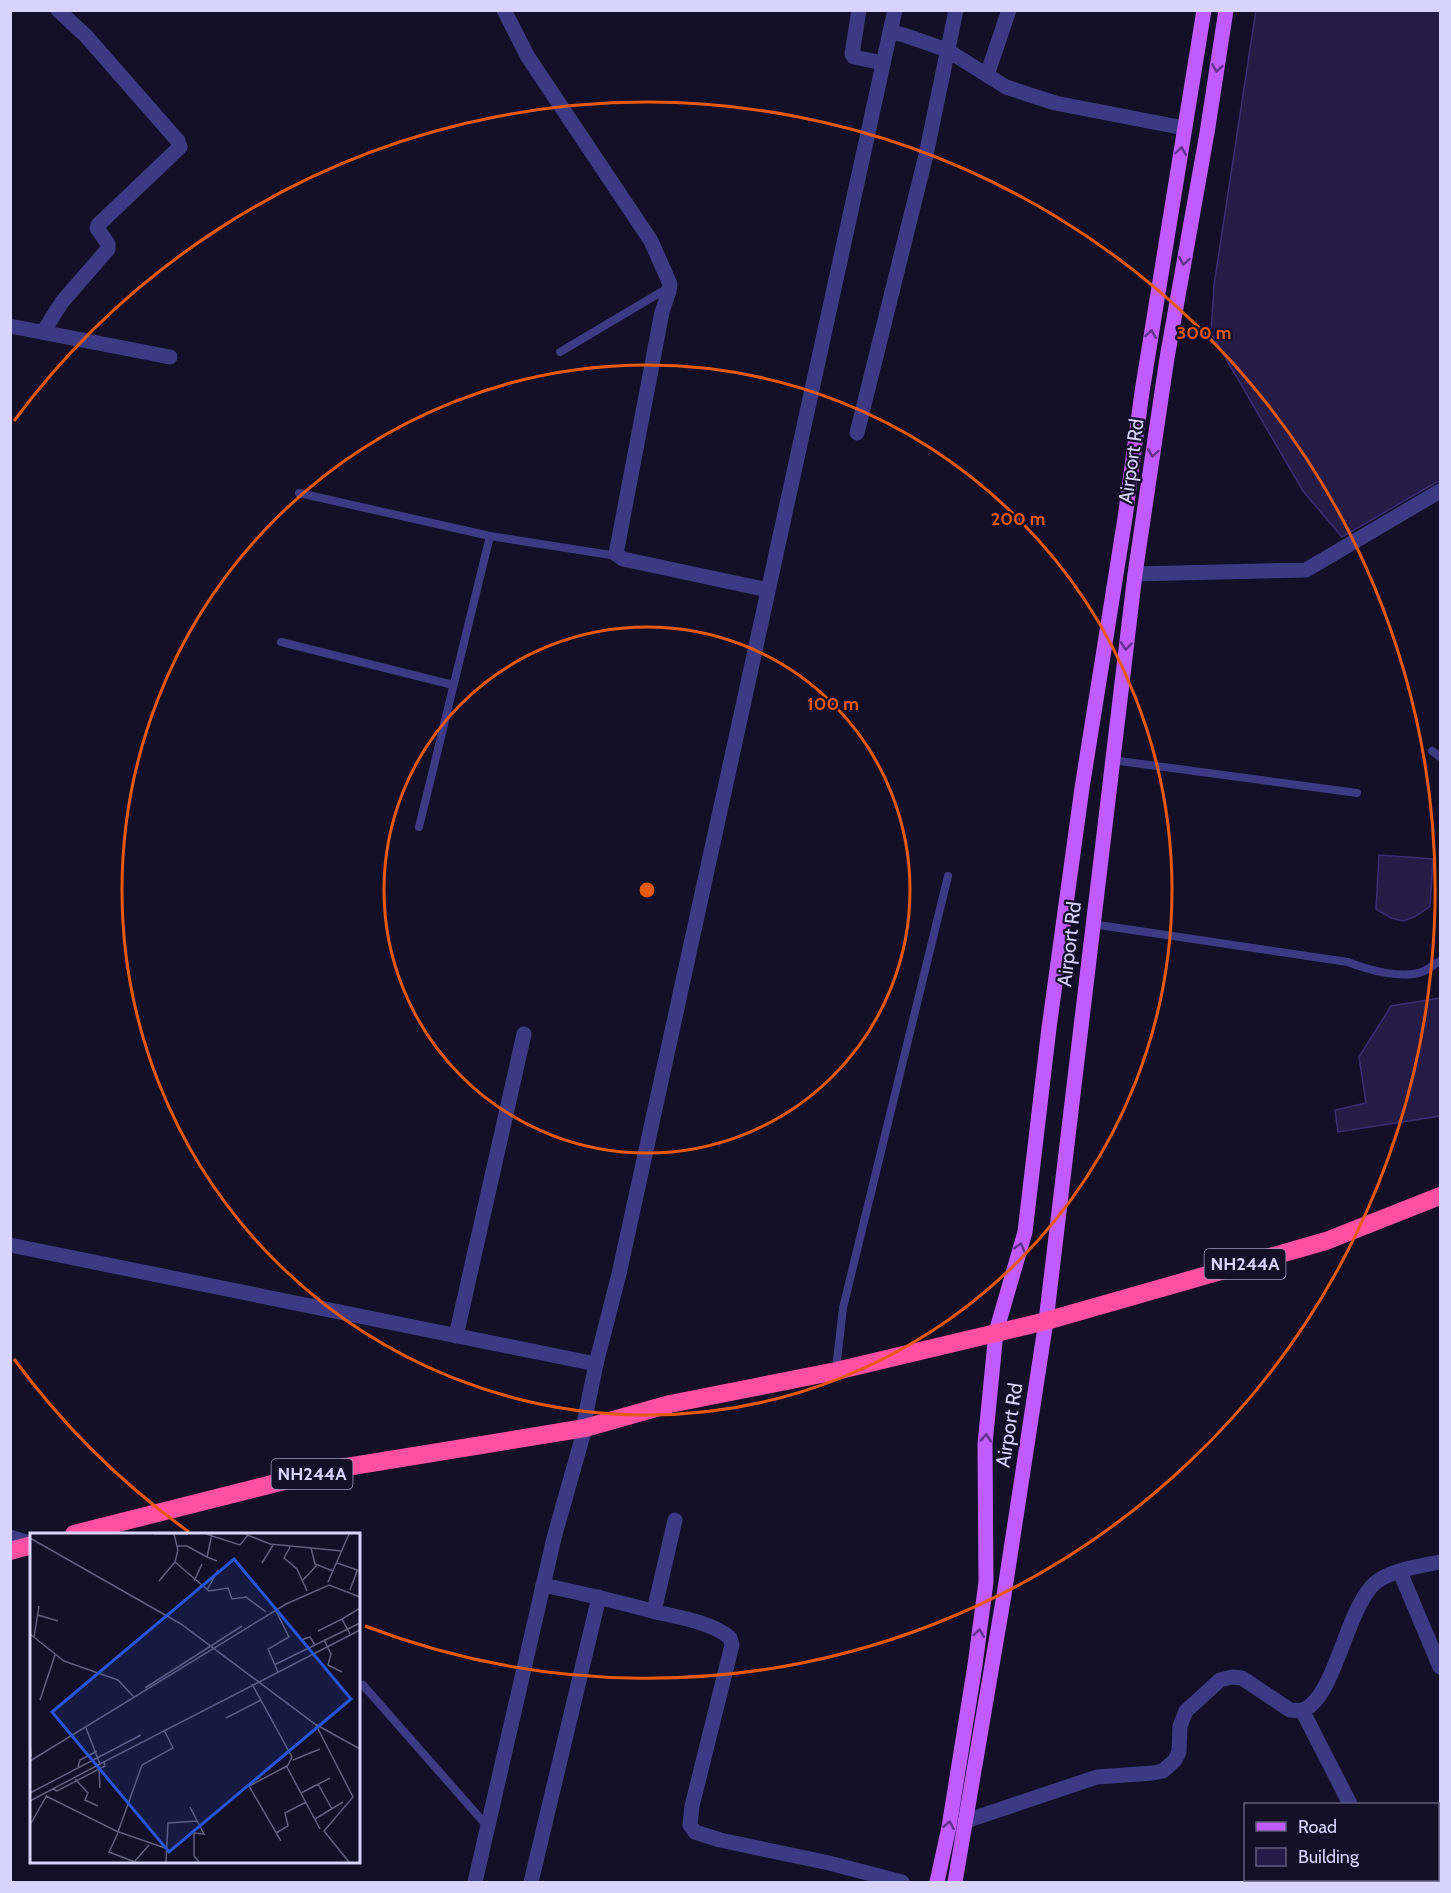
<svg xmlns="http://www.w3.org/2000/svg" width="1451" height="1893" font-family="Cabin,sans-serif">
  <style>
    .building { fill: #241b47; stroke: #3b2d73; stroke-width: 1.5 }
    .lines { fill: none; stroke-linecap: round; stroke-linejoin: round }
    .lane { stroke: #3d3a85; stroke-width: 8 }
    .street { stroke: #3d3a85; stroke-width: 15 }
    .primary { stroke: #c25bff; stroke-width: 15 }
    .highway { stroke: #ff4fa3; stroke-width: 18 }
    .oneway { stroke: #623188 }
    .ring { fill: none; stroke: #e8590c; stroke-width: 3 }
    .labels { text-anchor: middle; stroke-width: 4.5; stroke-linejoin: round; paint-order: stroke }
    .shield { fill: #130f26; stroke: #9e99be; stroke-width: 1.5 }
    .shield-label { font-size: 18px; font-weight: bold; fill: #d9d4ff }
    .street-label { font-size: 20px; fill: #d9d4ff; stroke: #130f26 }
    .inset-road { fill: none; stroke: #625e7d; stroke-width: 1.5 }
    .view { fill: #2655da; fill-opacity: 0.15; stroke: #2655da; stroke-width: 3 }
    .inset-edge { fill: none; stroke: #d9d4ff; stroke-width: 3 }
    .centre { fill: #e8590c; stroke: #130f26; stroke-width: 3 }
    .ring-label { font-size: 18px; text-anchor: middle; font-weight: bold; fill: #e8590c; stroke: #130f26; stroke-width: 4.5; stroke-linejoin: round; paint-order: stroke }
  </style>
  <rect width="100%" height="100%" fill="#130f26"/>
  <g class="building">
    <polygon points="1256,10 1440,10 1440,481 1435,483 1342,537 1303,491 1211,333 1214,285"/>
    <polygon points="1379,855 1433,859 1430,906 1416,916 1404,921 1391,918 1376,909"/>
    <polygon points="1440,998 1440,1116 1338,1132 1335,1110 1366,1103 1359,1057 1391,1006"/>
  </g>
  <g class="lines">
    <g class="lane">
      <polyline points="560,352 668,288"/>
      <polyline points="299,493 490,536 617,556"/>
      <polyline points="281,642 453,685"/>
      <polyline points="1432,751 1440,757"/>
      <polyline points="1112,760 1357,793"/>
      <polyline points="419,827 490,536"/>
      <path d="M1092 924 1348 962C1368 970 1404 980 1424 971 1430 968 1435 964 1440 961"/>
      <polyline points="836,1369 843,1308 948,876"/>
      <polyline points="363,1685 487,1826"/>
    </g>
    <g class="street">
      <polyline points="504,10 528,57 651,241 670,284 669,291 662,312 616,554 623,559 768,590"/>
      <polyline points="859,10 852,54 854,57 883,63"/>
      <polyline points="890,32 895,10"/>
      <polyline points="987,75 1009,10"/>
      <polyline points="10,326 170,357"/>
      <polyline points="43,332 62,302 108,249 108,244 97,228 98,225 180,147 178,141 86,36 58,10"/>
      <polyline points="857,433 926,155 956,10"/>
      <polyline points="1135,574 1306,570 1440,491"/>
      <polyline points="10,1245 596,1364"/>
      <polyline points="456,1336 524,1034"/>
      <polyline points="10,1537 32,1544"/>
      <polyline points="1400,1572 1440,1667"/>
      <path d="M543 1585C581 1593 619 1602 656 1612 678 1617 714 1623 730 1638L732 1645 692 1806 690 1825 695 1832 720 1840 829 1863 902 1882"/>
      <polyline points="654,1611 675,1520"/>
      <polyline points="1302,1710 1350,1804"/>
      <path d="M966 1821 1097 1777 1153 1773 1163 1771 1175 1760 1179 1752 1180 1726 1186 1711 1220 1680 1232 1677 1242 1678 1290 1710C1294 1710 1299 1711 1303 1710 1335 1698 1346 1609 1375 1583 1390 1570 1421 1566 1440 1562"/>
      <polyline points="475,1882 554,1538 585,1428 585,1418 596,1364 619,1274 890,32 904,35 947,50 1006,87 1055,103 1184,128"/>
      <polyline points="531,1882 599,1597"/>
    </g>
    <g class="primary">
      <polyline points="937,1882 949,1827 975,1665 986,1582 985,1444 996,1332 1025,1232 1049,1028 1082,788 1125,518 1142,392 1204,10"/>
      <polyline points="955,1882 1004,1595 1046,1321 1135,574 1167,358 1207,133 1226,10"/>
    </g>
    <g class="highway">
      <polyline points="74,1534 328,1470 585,1428 670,1404 836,1371 1046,1321 1326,1241 1440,1196"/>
      <polyline points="10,1551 32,1545"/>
    </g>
  </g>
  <defs><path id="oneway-chevron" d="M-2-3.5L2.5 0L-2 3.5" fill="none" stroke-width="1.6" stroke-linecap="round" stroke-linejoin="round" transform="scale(1.5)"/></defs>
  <g class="oneway">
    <use href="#oneway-chevron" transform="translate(1217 68) rotate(99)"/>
    <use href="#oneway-chevron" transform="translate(1181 151) rotate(-82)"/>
    <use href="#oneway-chevron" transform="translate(1184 261) rotate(100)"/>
    <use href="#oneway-chevron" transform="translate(1151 334) rotate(-81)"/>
    <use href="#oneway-chevron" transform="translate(1153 453) rotate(98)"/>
    <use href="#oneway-chevron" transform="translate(1126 646) rotate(97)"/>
    <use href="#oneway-chevron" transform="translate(1020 1247) rotate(-74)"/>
    <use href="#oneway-chevron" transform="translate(986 1438) rotate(-86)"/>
    <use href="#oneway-chevron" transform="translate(979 1633) rotate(-82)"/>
    <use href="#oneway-chevron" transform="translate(949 1825) rotate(-80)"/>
  </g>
  <g class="ring">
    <circle cx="647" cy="890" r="263"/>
    <circle cx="647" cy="890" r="525"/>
    <path d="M189 1532A788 788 0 0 1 14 1359M14 421A788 788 0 1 1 365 1626"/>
  </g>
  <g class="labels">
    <g class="shield">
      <rect x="1204.5" y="1249" width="81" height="30" rx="4.5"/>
      <rect x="271.5" y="1459" width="81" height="30" rx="4.5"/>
    </g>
    <g class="shield-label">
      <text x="1245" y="1270">NH244A</text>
      <text x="312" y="1480">NH244A</text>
    </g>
    <g class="street-label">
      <text transform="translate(1131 461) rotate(-82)" y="7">Airport Rd</text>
      <text transform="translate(1069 944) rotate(-83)" y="7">Airport Rd</text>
      <text transform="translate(1009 1425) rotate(-81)" y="7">Airport Rd</text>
    </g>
  </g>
  <g transform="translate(30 1533)">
    <rect width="330" height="330" fill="#130f26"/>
    <path class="inset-road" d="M124 1H158M176 1 210 12 218 2M182 1 177 24 187 28M215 1 240 11 312 18M0 5 151 91 285 191 330 216M147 13H157L177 24M260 14 254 25 267 36 277 58M281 15 285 31 303 38M145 29 179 58 198 55 202 66 216 64 236 79M232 30 243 12M307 30 330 38M273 47 287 32M129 48 145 29 148 17 144 1M164 48 172 31M298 49 319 1M177 57 188 37M320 57 327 38M246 78 259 104 238 116 248 139M8 82 28 88M312 86 330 75M288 98 312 86 320 101M0 101 34 128 88 147 103 163M4 104 9 73M271 107 280 104 285 112M294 107 301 121 298 132 312 139M244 132 330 90M222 151 262 224 257 234 290 296M115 155 212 93M10 167 25 122M196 185 231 167M286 192 323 264 294 298 319 329M56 195 70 231 330 97M0 204 1 224M263 227 290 216M0 228 256 71 299 52 330 64M48 234 50 227 67 218M69 236 70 255M45 246 58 260 55 267 68 273M288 251 302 276M23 256 27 258 69 236 75 233 74 229M0 260 111 202M271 260 300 245M16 263 88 299 112 232 143 215 134 197M0 268 70 231M160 274 174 301 164 300V323L169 329M285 286 313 269M0 292 17 262M89 299 135 315M88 300 79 319 105 329M246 300 258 293 255 280 276 269M251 308 219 253 257 233M105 328 119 312M136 329 138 290 167 288"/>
    <path class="view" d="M204 26 321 166 139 319 22 179Z"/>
    <rect width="330" height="330" class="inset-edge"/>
  </g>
  <circle cx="647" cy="890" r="9" class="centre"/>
  <g class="ring-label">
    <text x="1204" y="339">300 m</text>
    <text x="1018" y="525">200 m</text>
    <text x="833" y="710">100 m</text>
  </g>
  <rect width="1451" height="1893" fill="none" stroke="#d9d4ff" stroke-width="24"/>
  <rect x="1244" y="1803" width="195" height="78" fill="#130f26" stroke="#625e7d" stroke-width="1.5"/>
  <rect x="1256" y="1822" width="30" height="9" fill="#c25bff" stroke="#625e7d" stroke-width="1.5"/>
  <text x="1298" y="1833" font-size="18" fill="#d9d4ff">Road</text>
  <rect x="1256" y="1848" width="30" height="18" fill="#241b47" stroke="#625e7d" stroke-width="1.5"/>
  <text x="1298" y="1863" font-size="18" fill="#d9d4ff">Building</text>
</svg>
